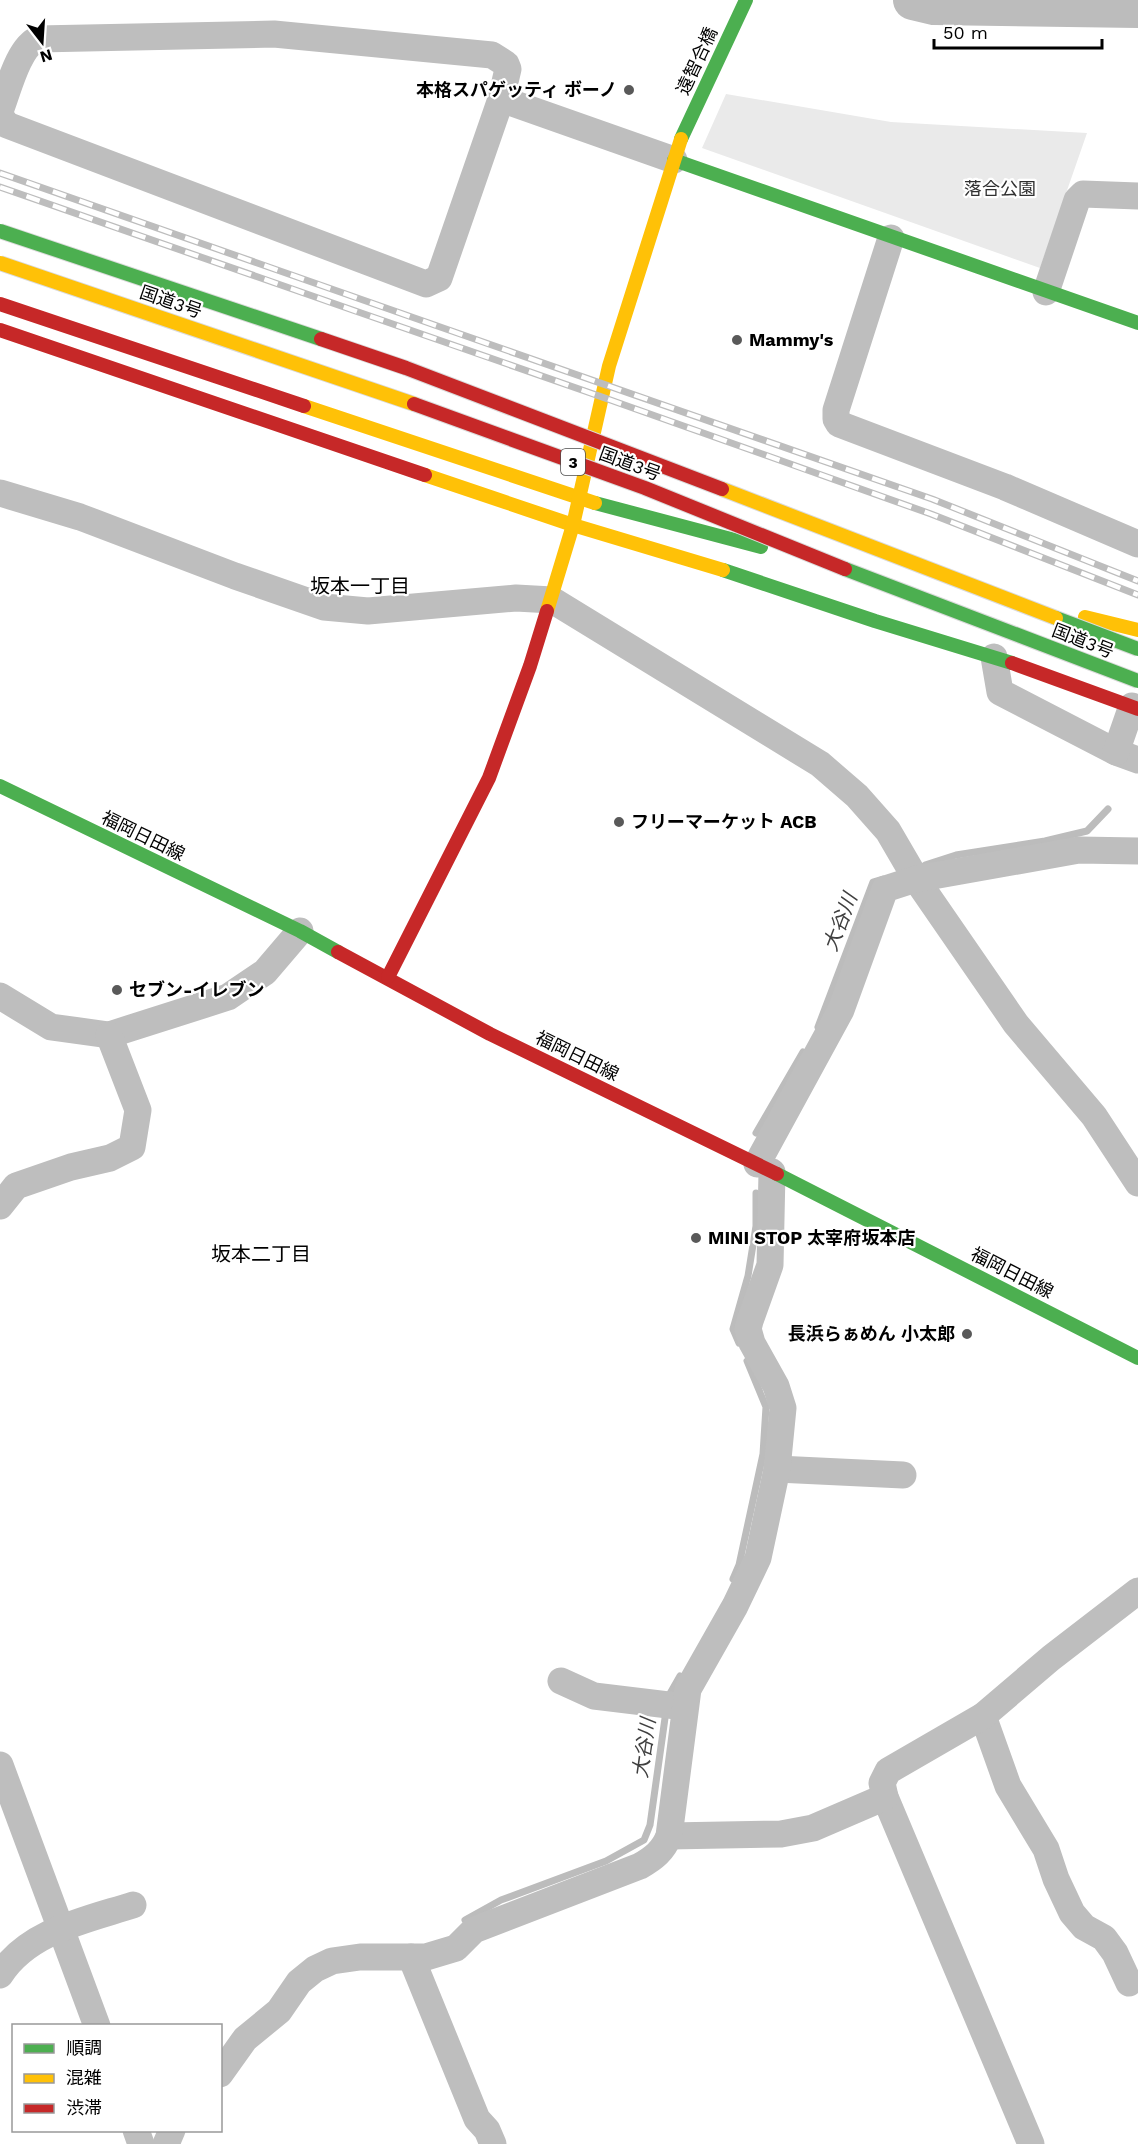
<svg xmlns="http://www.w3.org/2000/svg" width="1138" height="2144" font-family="'Work Sans','Noto Sans JP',sans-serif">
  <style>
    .park { fill: #eaeaea }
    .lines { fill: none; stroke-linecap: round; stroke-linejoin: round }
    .stream { stroke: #bcbcbc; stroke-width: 7 }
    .river { stroke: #bcbcbc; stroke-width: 40 }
    .street { stroke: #bebebe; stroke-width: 27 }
    .fast { stroke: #4caf50; stroke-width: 14 }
    .slow { stroke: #ffc107; stroke-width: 14 }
    .jam { stroke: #c62828; stroke-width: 14 }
    .rail-casing { stroke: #bdbdbd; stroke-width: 7 }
    .rail { stroke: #fff; stroke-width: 4.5; stroke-dasharray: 14; stroke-linecap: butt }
    .fast-bridge-casing { stroke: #dbdbdb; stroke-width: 16; stroke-linecap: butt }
    .slow-bridge-casing { stroke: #dbdbdb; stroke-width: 16; stroke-linecap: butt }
    .jam-bridge-casing { stroke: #dbdbdb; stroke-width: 16; stroke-linecap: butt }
    .fast-bridge { stroke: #4caf50; stroke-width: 14 }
    .slow-bridge { stroke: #ffc107; stroke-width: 14 }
    .jam-bridge { stroke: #c62828; stroke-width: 14 }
    .poi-dot { fill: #595959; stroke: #fff; stroke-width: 2 }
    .labels { text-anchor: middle; stroke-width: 4.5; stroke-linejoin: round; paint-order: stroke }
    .shield { fill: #fff; stroke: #4c4c4c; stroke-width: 1.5 }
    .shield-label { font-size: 16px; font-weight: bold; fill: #000 }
    .street-label { font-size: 18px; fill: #000; stroke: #fff }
    .poi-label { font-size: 18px; font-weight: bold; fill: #000; stroke: #fff; text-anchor: start }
    .park-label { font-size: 18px; fill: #2f2f2f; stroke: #fff }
    .neighbourhood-label { font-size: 20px; fill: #000; stroke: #fff }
    .water-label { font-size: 20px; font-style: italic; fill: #404040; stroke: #fff }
  </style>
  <rect width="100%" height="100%" fill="#fff"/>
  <polygon class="park" points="726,94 891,122 1087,133 1040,268 702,148"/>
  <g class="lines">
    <g class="stream">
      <polyline points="925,865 956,855 1045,841 1087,831 1108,809"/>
      <polyline points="818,1027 873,882 883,879"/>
      <polyline points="756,1133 803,1052"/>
      <polyline points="739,1343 733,1329 748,1276 756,1226 756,1193"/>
      <polyline points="733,1579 739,1565 763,1454 766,1407 747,1361"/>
      <polyline points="668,1697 680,1676"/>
      <polyline points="465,1920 501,1900 606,1861 644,1840 650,1825 666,1711"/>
    </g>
    <polyline class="river" points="913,0 934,5 1138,8"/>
    <g class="street">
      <path d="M501 99 508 69 506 64 492 55 274 34 38 39C18 47 8 91 0 111L1 117 7 125 426 284 439 278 501 99 674 160"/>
      <polyline points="891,238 836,410 836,419 839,424 1005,487 1138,544"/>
      <polyline points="1046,292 1077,200 1083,194 1138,196"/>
      <polyline points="0,493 80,517 235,576 324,607 368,611 516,598 552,600 820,764 857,796 888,831 916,879 1016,1024 1094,1116 1138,1183"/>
      <polyline points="994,657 1000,692 1116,752 1138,760"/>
      <polyline points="1116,752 1132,706"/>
      <polyline points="0,996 51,1027 109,1035 228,997 265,972 300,931"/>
      <polyline points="757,1164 841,1010 885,889 916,879 1079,850 1138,851"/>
      <polyline points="0,1206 16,1186 71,1167 110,1158 132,1147 138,1110 109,1035"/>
      <polyline points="777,1469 903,1475"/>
      <polyline points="561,1681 594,1696 685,1707"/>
      <polyline points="983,1716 1008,1786 1046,1849 1056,1879 1072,1913 1084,1927 1104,1938 1115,1953 1129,1983"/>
      <polyline points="0,1765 97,2026"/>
      <polyline points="885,1797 1031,2144"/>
      <polyline points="669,1836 781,1834 813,1828 885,1797 882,1783 888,1771 983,1716 1051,1658 1138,1591"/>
      <polyline points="411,1957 477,2119 487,2130 493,2144"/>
      <path d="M0 1975C28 1931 86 1920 133 1905"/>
      <path d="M220 2074 245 2039 279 2011 299 1982 315 1969 332 1961 360 1957H426L456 1948 474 1930 640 1866C654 1858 663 1851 669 1836L688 1689 735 1606 758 1558 777 1469 783 1408 776 1386 752 1343 748 1329 750 1321 770 1265 772 1172"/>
      <polyline points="136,2130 141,2144"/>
      <polyline points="166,2144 172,2130"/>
    </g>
    <g class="fast">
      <polyline points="681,139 746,0"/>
      <polyline points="674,160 1138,323"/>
      <polyline points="595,503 761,547"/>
      <polyline points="723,570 875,621 1012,663"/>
      <polyline points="0,786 300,931 338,952"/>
      <polyline points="777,1174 1138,1358"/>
    </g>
    <g class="slow">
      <polyline points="304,406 595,503"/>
      <polyline points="425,475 573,525 723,570"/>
      <polyline points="547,611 573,525 609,366 681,139"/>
      <polyline points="1085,617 1138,630"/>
    </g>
    <g class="jam">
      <polyline points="0,304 304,406"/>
      <polyline points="0,330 425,475"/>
      <polyline points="1012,663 1138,709"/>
      <polyline points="338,952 490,1034 777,1174"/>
      <polyline points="388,977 489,778 530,666 547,611"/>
    </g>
    <defs>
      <g id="rail">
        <polyline points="0,173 932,499 1138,581"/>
        <polyline points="0,187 602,397 931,514 1138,595"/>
      </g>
    </defs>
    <use href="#rail" class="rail-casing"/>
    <use href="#rail" class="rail"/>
    <defs>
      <g id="fast-bridge">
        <polyline points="0,231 321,339"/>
        <polyline points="845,569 1138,681"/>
        <polyline points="1056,618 1138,649"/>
      </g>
      <g id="slow-bridge">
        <polyline points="0,263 414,404"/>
        <polyline points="722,489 1056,618"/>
      </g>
      <g id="jam-bridge">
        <polyline points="321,339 406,368 722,489"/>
        <polyline points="414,404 645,488 845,569"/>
      </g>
    </defs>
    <use href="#fast-bridge" class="fast-bridge-casing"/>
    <use href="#slow-bridge" class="slow-bridge-casing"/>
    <use href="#jam-bridge" class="jam-bridge-casing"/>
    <use href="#fast-bridge" class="fast-bridge"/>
    <use href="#slow-bridge" class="slow-bridge"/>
    <use href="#jam-bridge" class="jam-bridge"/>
  </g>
  <g class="poi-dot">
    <circle cx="629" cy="90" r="6"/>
    <circle cx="737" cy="340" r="6"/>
    <circle cx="619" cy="822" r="6"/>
    <circle cx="117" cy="990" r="6"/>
    <circle cx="696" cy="1238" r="6"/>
    <circle cx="967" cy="1334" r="6"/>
  </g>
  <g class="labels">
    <rect class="shield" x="561" y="449" width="24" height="26" rx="4.5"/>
    <g class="shield-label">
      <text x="573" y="468">3</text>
    </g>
    <g class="street-label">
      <text transform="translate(697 61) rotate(-65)" y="6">遠智合橋</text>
      <text transform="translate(171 302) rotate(19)" y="6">国道3号</text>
      <text transform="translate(630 464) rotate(20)" y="6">国道3号</text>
      <text transform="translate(1083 641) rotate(21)" y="6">国道3号</text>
      <text transform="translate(143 836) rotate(26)" y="6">福岡日田線</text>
      <text transform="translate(577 1056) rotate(26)" y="6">福岡日田線</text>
      <text transform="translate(1012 1273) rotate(27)" y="6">福岡日田線</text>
    </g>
    <g class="poi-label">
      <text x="617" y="96" text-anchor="end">本格スパゲッティ ボーノ</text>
      <text x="749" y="346">Mammy's</text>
      <text x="631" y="828">フリーマーケット ACB</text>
      <text x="129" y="996">セブン-イレブン</text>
      <text x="708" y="1244">MINI STOP 太宰府坂本店</text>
      <text x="955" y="1340" text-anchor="end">長浜らぁめん 小太郎</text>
    </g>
    <g class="park-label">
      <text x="1000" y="195">落合公園</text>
    </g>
    <g class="neighbourhood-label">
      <text x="360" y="593">坂本一丁目</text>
      <text x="261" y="1261">坂本二丁目</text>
    </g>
    <g class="water-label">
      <text transform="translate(840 922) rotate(-69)" y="7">大谷川</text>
      <text transform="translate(644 1748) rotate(-82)" y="7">大谷川</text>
    </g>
  </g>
  <rect x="12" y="2024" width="210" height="108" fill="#ffffff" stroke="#999999" stroke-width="1.5"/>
  <rect x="24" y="2044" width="30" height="9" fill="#4caf50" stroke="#999999" stroke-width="1.5"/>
  <text x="66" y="2054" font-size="18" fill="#000000">順調</text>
  <rect x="24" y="2074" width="30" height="9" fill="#ffc107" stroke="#999999" stroke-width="1.5"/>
  <text x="66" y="2084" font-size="18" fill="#000000">混雑</text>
  <rect x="24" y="2104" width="30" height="9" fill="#c62828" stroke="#999999" stroke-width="1.5"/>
  <text x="66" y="2114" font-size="18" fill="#000000">渋滞</text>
  <g transform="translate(42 42) rotate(163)" stroke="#ffffff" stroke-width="4.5" paint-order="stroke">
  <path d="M0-4.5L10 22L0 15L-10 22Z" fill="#000000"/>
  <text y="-9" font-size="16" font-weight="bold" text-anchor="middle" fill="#000000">N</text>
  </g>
  <path d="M934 39v9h168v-9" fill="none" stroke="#000000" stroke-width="3"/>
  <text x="943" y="39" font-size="18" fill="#000000" stroke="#ffffff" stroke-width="4.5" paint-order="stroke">50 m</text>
</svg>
